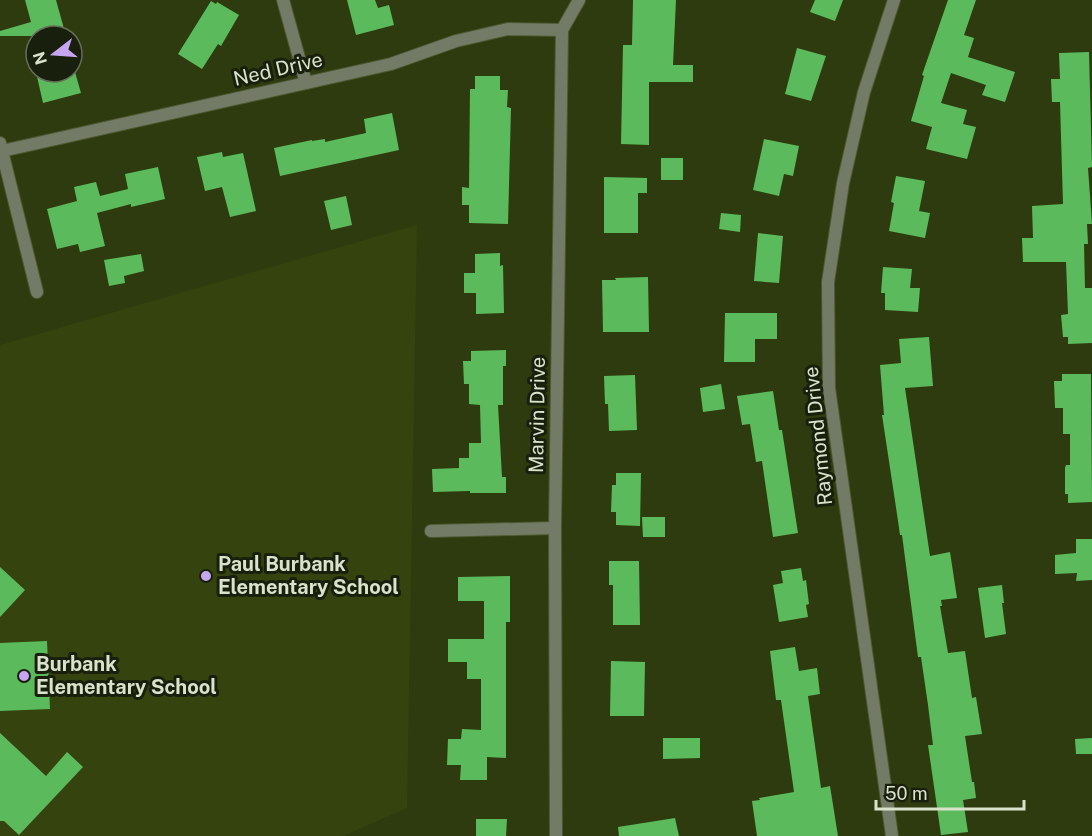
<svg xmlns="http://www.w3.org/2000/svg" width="1092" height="836" font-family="'Public Sans',sans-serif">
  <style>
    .built { fill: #35440e }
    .building { fill: #5bbb5c }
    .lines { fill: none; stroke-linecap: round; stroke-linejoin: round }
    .street-casing { stroke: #4d5930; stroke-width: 14 }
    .street { stroke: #737b67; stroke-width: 12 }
    .poi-dot { fill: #c6a6f0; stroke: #191f0d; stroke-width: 2 }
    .labels { text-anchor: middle; stroke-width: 6; stroke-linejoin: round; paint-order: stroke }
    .street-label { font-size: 20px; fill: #d9e2ca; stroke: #191f0d }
    .poi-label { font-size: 20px; font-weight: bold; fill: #d9e2ca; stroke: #191f0d; text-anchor: start }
  </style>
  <rect width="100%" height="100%" fill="#2e3b0e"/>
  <polygon class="built" points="417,225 407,808 343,836 0,836 0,345"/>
  <g class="building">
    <polygon points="25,0 56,0 66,36 0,36 0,31 31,22"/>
    <polygon points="347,0 375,0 378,8 389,5 394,25 356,35"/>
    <polygon points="633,0 676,0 673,65 693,65 693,82 649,82 649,145 621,144 623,45 632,45"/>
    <polygon points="815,0 843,0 835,21 810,12"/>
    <polygon points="948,0 976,0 964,35 974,38 968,57 1015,72 1005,102 982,95 986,85 951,73 941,103 967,110 963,124 976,127 967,159 926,149 932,127 911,121 924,76 922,75"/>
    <polygon points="211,1 216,4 217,2 239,15 221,46 218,44 202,69 178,54"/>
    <polygon points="797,48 826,56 811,101 785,94"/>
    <polygon points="1089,52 1092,167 1088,168 1092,224 1087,224 1088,244 1084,244 1085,288 1092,288 1092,343 1068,344 1068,337 1063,337 1061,315 1068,314 1066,262 1023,262 1022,238 1033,238 1032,206 1063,204 1060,102 1052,102 1051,79 1060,79 1059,53"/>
    <polygon points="36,72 75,72 81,93 43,103"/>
    <polygon points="475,76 500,76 500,90 508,90 507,107 511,108 508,224 469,223 469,205 462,205 462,187 469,188 470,89 475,89"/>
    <polygon points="392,113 399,150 280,176 274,148 312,140 312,141 325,139 325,142 366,133 364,119"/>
    <polygon points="764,139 799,146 793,176 784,174 779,196 753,190"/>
    <polygon points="222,152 223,157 243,153 256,211 230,217 222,187 205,191 197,157"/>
    <rect x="661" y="158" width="22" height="22"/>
    <polygon points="158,167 165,199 131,207 131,204 97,213 105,246 80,252 78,244 57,249 47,209 77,201 74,187 96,182 100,196 128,189 125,174"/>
    <polygon points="896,176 925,181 919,211 930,213 925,238 889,231 894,203 891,202"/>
    <polygon points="604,177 647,178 647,193 638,193 638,233 604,233"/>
    <polygon points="346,196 352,225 331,230 324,201"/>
    <polygon points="721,213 741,215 740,232 719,229"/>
    <polygon points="758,233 783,236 779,283 754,281"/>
    <polygon points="500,253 500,266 503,265 504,313 476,314 476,293 464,293 464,273 475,273 475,254"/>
    <polygon points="141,254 144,271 124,276 125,283 109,286 104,260"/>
    <polygon points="883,267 912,269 910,288 920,288 918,312 885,310 885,293 881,293"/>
    <polygon points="648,277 649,332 603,332 602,280 616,280 615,278"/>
    <polygon points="725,313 777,313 777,339 755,339 755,362 724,362"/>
    <polygon points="929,337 933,386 905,388 930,556 950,552 957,598 941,600 942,606 940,606 948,653 965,651 972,698 976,697 982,734 965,736 972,782 974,782 976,798 963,800 968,832 941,835 928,745 933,745 928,705 921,657 918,657 902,535 900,535 897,514 882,415 884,415 880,365 901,363 899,339"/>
    <polygon points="506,350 506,366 503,366 503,405 498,405 502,477 506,477 506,493 470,493 470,491 433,492 432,469 459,468 459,458 469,458 469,443 481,443 480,405 469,404 469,384 464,384 463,361 471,361 471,351"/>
    <polygon points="1062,374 1091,374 1092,502 1068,503 1068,494 1065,494 1065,468 1066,465 1070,465 1070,434 1063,434 1063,408 1055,408 1054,381 1062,381"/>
    <polygon points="635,375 637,430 609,431 608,404 605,404 604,376"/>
    <polygon points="721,384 725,409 703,412 700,388"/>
    <polygon points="773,391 779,430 782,430 798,533 773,537 762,461 756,462 750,424 742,425 737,396"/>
    <polygon points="616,473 641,473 640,526 616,525 616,512 611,512 612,485 616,485"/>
    <polygon points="642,517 665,517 665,537 643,537"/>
    <polygon points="1076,539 1092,539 1092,580 1076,581 1077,573 1055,574 1055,555 1076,553"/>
    <polygon points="609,561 639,561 640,625 613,625 613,585 609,585"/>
    <polygon points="0,567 25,590 0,617"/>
    <polygon points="801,568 803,581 806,580 809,604 806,605 808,617 779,622 773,585 783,583 781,571"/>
    <polygon points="510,576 510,622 506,622 506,758 487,757 487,780 460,780 461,765 447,765 448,739 461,739 462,729 481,730 481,679 467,679 467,662 448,662 448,639 484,639 484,601 458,601 458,577"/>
    <polygon points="1002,585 1004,603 1002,603 1006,634 985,638 978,588"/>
    <polygon points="47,641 50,709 0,711 0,643"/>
    <polygon points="795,647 799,671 817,668 820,694 808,696 821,788 830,786 838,836 757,836 752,801 760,800 759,798 794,792 781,700 776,700 770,651"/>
    <polygon points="611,661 645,662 644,716 610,716"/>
    <polygon points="0,733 46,776 67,752 83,767 19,835 4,821 0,821"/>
    <polygon points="663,738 700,738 700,758 663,759"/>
    <polygon points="1092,738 1092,754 1076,754 1075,739"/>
    <polygon points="675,818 679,836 619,836 618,827"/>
    <polygon points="476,819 507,819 506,836 476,836"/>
  </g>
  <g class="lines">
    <defs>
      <g id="street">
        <polyline points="283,0 306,83"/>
        <polyline points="0,143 37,292"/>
        <polyline points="2,151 391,64 456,41 508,29 562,30"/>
        <polyline points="431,531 555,528"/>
        <polyline points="556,836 555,528 562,30 579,0"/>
        <polyline points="892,836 829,388 828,282 843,183 864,92 894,0"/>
      </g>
    </defs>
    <use href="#street" class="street-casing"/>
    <use href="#street" class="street"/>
  </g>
  <g class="poi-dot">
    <circle cx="206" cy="576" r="6"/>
    <circle cx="24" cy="676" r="6"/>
  </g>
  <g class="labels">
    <g class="street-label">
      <text transform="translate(278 69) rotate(-13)" y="7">Ned Drive</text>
      <text transform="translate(537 415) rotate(-89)" y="7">Marvin Drive</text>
      <text transform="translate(818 436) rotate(-96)" y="7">Raymond Drive</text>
    </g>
    <g class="poi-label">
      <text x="218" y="571">Paul Burbank<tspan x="218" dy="23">Elementary School</tspan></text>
      <text x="36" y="671">Burbank<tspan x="36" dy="23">Elementary School</tspan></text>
    </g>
  </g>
  <g transform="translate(54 54) rotate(253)"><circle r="28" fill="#191f0d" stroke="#666d59" stroke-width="1.5"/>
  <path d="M0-4.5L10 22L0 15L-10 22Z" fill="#c6a6f0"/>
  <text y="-9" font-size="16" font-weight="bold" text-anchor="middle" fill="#d9e2ca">N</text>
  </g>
  <path d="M876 800v9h148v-9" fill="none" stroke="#d9e2ca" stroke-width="3"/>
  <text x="885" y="800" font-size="18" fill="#d9e2ca" stroke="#191f0d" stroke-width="4.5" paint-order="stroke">50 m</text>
</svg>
